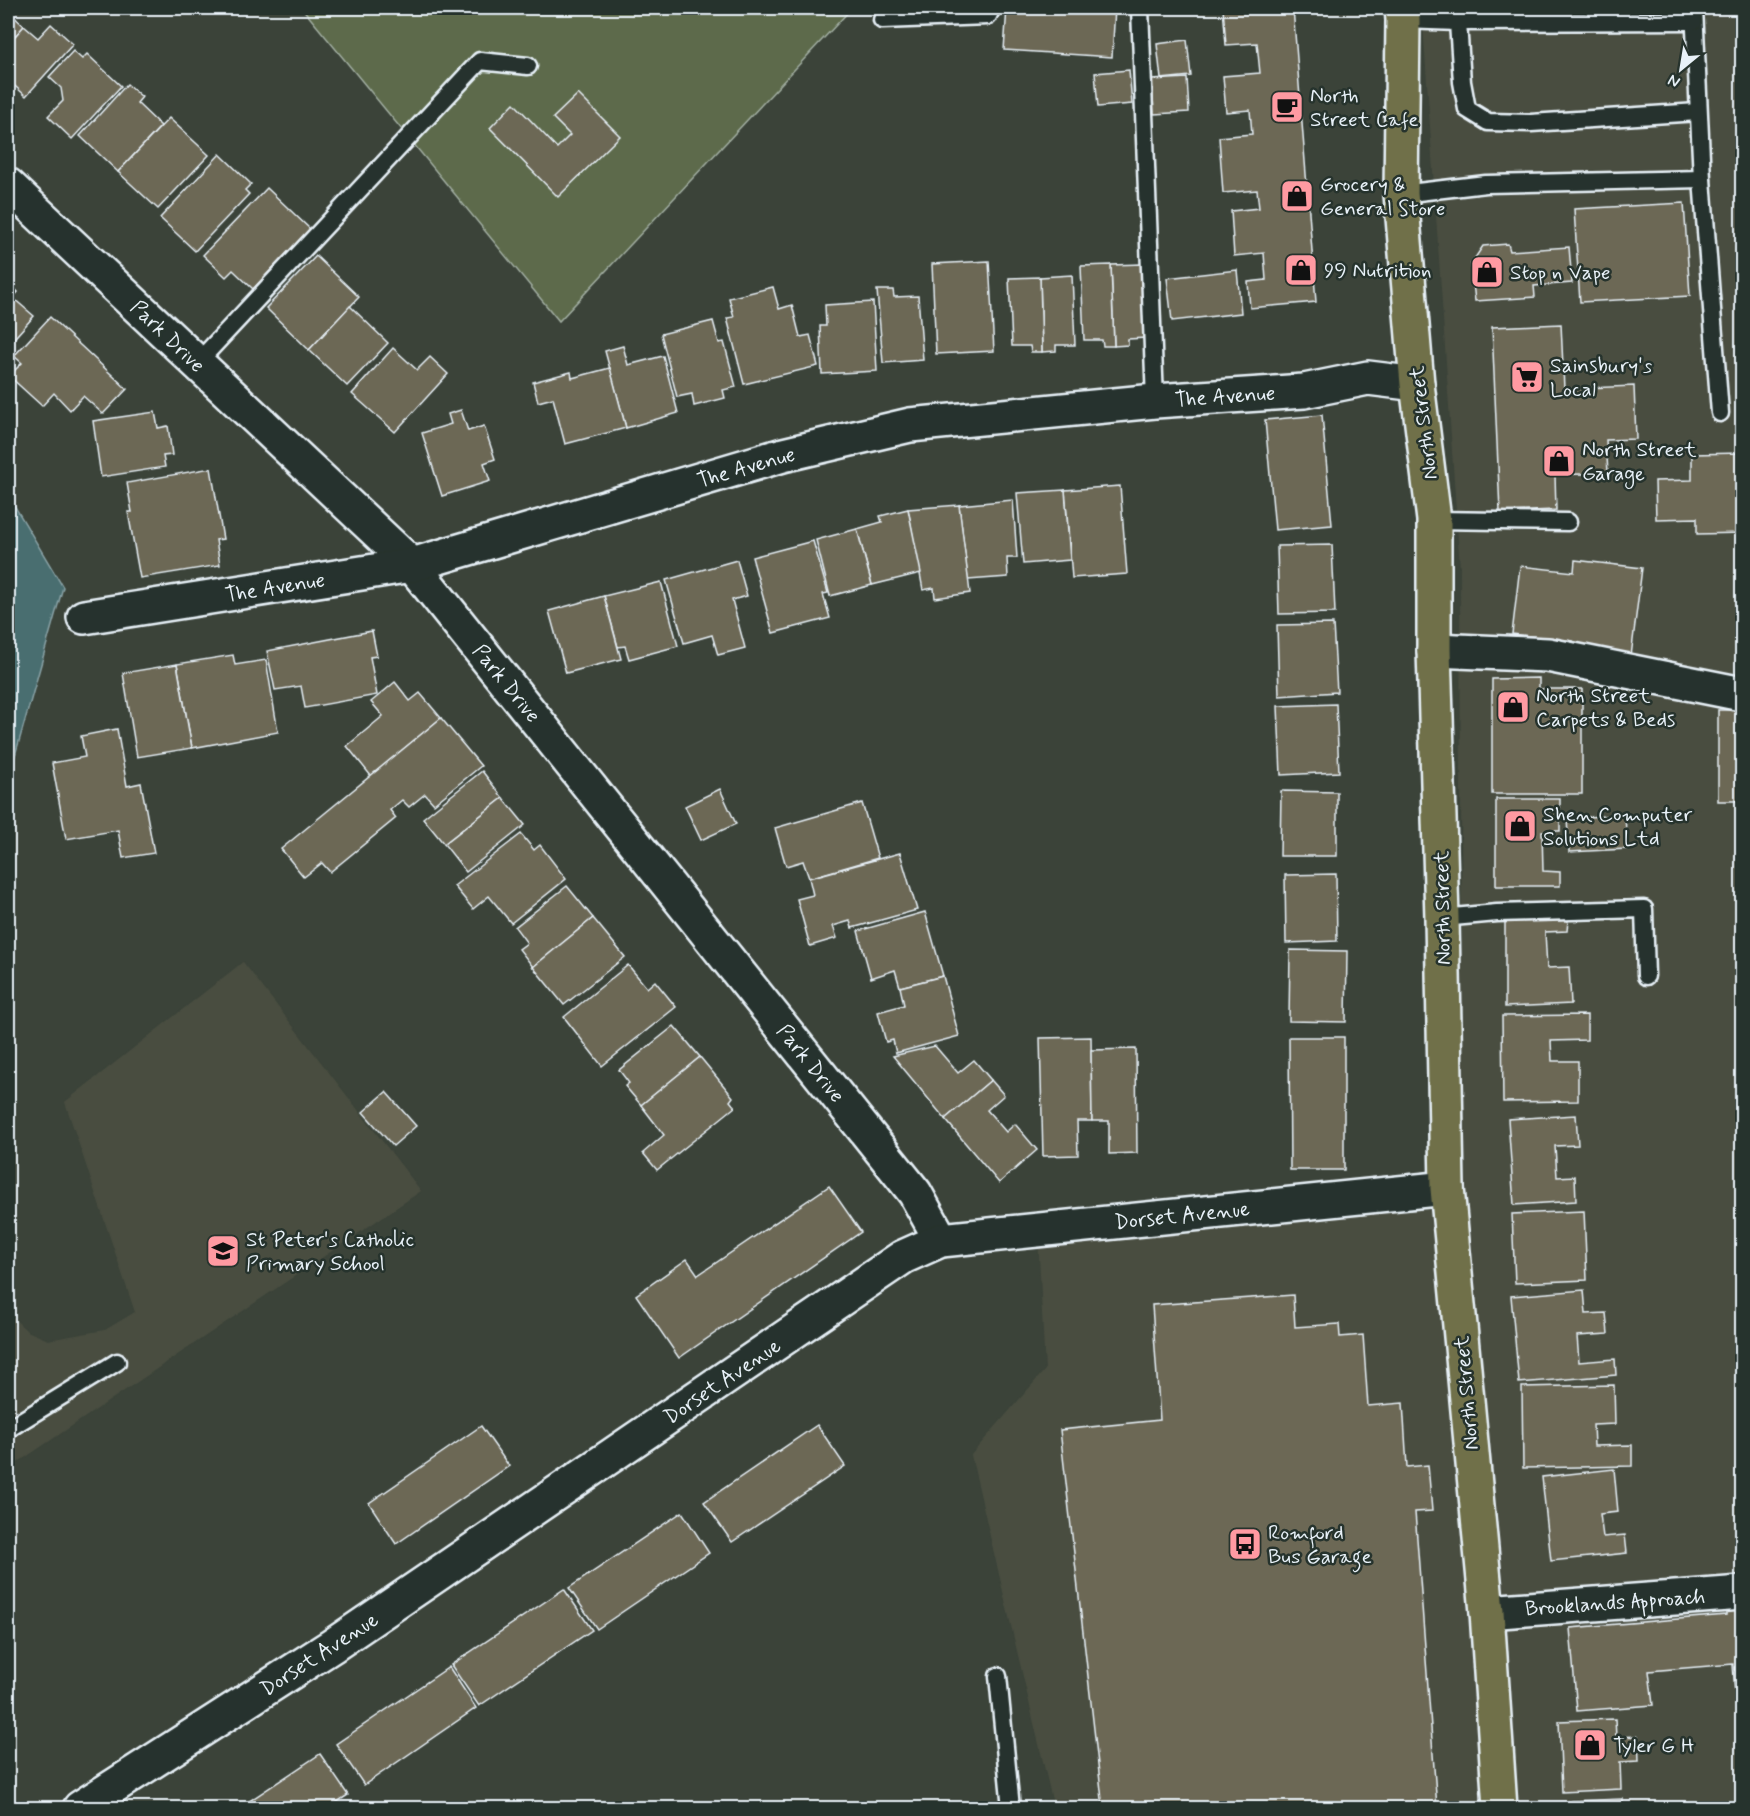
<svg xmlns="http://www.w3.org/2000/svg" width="1750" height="1816" font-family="Mynerve,sans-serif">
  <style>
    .built { fill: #4a4e41 }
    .green { fill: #5d6b4c; stroke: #a2aea2; stroke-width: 1.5 }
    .water { fill: #4a6e70; stroke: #89a2a6; stroke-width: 1.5 }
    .building { fill: #6c6755; stroke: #e8f1f8; stroke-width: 1.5 }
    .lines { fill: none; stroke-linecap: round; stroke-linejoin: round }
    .lane-casing { stroke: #e8f1f8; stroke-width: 21 }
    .street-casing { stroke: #e8f1f8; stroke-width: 38 }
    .primary-casing { stroke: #e8f1f8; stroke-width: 38 }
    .lane { stroke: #26332d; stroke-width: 16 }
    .street { stroke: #26332d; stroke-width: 33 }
    .primary { stroke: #6f704a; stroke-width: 33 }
    .labels { text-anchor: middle; stroke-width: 5; stroke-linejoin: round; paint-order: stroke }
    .poi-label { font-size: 21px; fill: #e8f1f8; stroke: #26332d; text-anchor: start }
    .street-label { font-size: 21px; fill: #e8f1f8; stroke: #26332d }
  </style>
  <rect width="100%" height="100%" fill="#3b4339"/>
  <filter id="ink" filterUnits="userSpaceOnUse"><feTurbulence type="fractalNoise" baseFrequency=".0167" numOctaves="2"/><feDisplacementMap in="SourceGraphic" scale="12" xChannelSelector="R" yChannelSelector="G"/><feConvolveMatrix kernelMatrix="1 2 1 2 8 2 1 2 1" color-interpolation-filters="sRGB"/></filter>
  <g filter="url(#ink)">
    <g class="built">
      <polygon points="1422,8 1742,8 1742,1808 1054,1808 971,1455 1045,1370 1038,1235 1463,1207 1460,568"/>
      <polygon points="243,962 421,1191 8,1469 8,1313 27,1331 48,1340 105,1330 135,1312 65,1102"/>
    </g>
    <polygon class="green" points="302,8 852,8 559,321"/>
    <polygon class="water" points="8,495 63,587 8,780"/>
    <g class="building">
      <polygon points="1007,8 1115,8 1112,57 1004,50"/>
      <polygon points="1223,8 1293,8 1316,302 1250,308 1248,282 1266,280 1264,253 1234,256 1231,211 1259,208 1257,190 1223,193 1219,137 1252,134 1250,110 1226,112 1223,76 1260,73 1257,43 1226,45"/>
      <polygon points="8,11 24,26 8,44"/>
      <polygon points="51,24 73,44 26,96 8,80 8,44 24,26 38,38"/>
      <polygon points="1187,40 1191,76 1161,79 1157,44"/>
      <polygon points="73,51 82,59 87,54 121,86 72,139 48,116 63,101 61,88 49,77"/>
      <polygon points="1129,70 1132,104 1098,107 1095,73"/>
      <polygon points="1187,78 1189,112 1154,114 1152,80"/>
      <polygon points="127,84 142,97 137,103 161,126 118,172 80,136"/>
      <polygon points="578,94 620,136 558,197 490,128 514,103 557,148 570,135 553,118"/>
      <polygon points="169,118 209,155 158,209 118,172"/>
      <polygon points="220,154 251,184 245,190 249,194 195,251 160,218"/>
      <polygon points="267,188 310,229 253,289 233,270 226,277 203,255"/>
      <polygon points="1684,203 1690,296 1580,302 1574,209"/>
      <polygon points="1508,244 1510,251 1569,247 1572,283 1534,286 1535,297 1475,301 1471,264 1483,246"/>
      <polygon points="316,256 359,297 309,350 266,308"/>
      <polygon points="989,261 994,351 936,354 932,264"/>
      <polygon points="1143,264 1146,338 1128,339 1128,345 1114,346 1111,265"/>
      <polygon points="1111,265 1114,346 1103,346 1102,340 1084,340 1081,266"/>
      <polygon points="1237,270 1241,313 1172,321 1167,278"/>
      <polygon points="1072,275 1075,345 1056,345 1056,351 1042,352 1040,277"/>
      <polygon points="1040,277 1042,352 1031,352 1030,346 1012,346 1009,278"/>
      <polygon points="8,282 18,292 13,298 34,316 8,345"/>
      <polygon points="773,287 779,309 792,305 800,337 810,335 818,366 744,384 727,318 734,317 729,298"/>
      <polygon points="877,290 893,290 894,297 918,296 923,360 883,363"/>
      <polygon points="873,302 877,371 822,374 820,326 826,326 825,305"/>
      <polygon points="350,306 388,343 347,386 309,350"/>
      <polygon points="50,317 127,389 103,414 83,396 70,410 54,393 42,406 9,376 22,363 14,356"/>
      <polygon points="713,321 719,343 724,342 736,387 723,390 725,398 694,406 692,394 677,397 661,334"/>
      <polygon points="1561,324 1564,389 1634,386 1636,439 1606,440 1608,473 1555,475 1556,510 1500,512 1492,327"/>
      <polygon points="623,346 628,365 663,356 678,413 626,428 605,351"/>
      <polygon points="393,348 417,370 430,357 448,374 395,432 352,394"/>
      <polygon points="610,368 626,428 565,444 553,398 538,402 533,382 571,372 572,378"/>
      <polygon points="461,410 468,431 484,426 495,459 484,463 490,481 442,496 422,433 451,424 448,414"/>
      <polygon points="155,412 158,428 168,426 172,455 163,456 165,467 101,477 93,421"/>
      <polygon points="1322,415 1332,525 1275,530 1265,420"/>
      <polygon points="1742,453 1742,533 1697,534 1697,518 1656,519 1655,481 1692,480 1692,454"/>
      <polygon points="211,468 223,539 216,540 220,565 140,578 128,512 132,512 127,483"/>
      <polygon points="1120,486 1127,574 1072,578 1065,490"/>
      <polygon points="1065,490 1070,560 1023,564 1017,493"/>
      <polygon points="1013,500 1017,558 1007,558 1008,577 968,580 959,505"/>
      <polygon points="959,505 970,593 935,598 934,588 923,590 908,509"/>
      <polygon points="908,509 921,573 872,585 857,529 882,522 880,516"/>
      <polygon points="857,529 872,585 830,596 816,540"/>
      <polygon points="813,541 828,593 823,594 830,618 773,633 752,557"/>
      <polygon points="1332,545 1335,613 1279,614 1277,546"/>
      <polygon points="737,560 747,596 732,600 745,648 718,655 712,635 684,643 666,580"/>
      <polygon points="1575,560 1642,568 1631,656 1572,648 1573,641 1512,634 1520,566 1574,572"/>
      <polygon points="661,582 678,646 629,659 625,646 618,647 604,596"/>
      <polygon points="604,596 621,659 566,673 549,611"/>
      <polygon points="1333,624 1337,692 1279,696 1277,625"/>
      <polygon points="372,631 377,656 370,657 377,695 305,708 301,686 275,690 267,651"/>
      <polygon points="233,655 235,665 266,660 278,732 192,748 177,664"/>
      <polygon points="177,664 192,748 137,757 123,673"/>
      <polygon points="1539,678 1539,689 1582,689 1582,794 1492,794 1492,679"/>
      <polygon points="395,682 410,701 420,693 441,718 371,776 347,746 383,716 371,702"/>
      <polygon points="1336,704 1339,772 1281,775 1278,706"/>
      <rect x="1718" y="710" width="24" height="91"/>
      <polygon points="441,718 481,766 434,804 425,794 409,807 402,800 390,810 396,818 330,872 322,863 304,877 281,849"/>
      <polygon points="117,729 127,786 141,783 154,853 123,858 118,830 66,839 52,763 85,757 81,736"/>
      <polygon points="482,771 503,798 444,844 423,818"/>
      <polygon points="720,789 736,824 701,840 685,806"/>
      <polygon points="1281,791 1337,792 1337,856 1280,856"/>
      <polygon points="503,798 525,825 466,872 444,844"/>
      <polygon points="1496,799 1560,799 1560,831 1542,831 1543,871 1560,872 1560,886 1496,886"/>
      <polygon points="862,803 878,858 809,878 803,861 786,866 775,828"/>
      <polygon points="1625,815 1627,849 1569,852 1567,818"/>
      <polygon points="521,834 534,850 540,845 566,879 511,923 489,896 473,909 454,886"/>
      <polygon points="900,853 917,910 852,928 850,921 833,926 837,938 810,946 797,899 813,895 809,878"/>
      <polygon points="1336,874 1337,941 1286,943 1285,875"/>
      <polygon points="567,886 593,918 533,967 519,949 527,943 515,927"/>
      <polygon points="925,912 943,976 900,987 895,970 871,978 858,931"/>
      <polygon points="593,918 625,957 564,1005 533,967"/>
      <polygon points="1505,920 1568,920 1567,931 1545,932 1547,968 1569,967 1571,1004 1505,1007"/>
      <polygon points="1290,950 1347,951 1346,1022 1289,1021"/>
      <polygon points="628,965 647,988 655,981 676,1007 602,1066 564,1017"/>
      <polygon points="943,976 959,1036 896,1053 893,1040 886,1042 878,1012 904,1005 900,987"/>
      <polygon points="1587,1015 1587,1040 1551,1041 1552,1061 1578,1061 1578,1101 1503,1102 1502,1016"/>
      <polygon points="674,1026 700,1057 641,1105 625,1086 629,1083 619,1070"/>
      <polygon points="1091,1037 1092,1121 1077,1121 1078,1155 1043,1156 1040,1038"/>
      <polygon points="1289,1037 1344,1037 1344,1170 1290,1170"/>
      <polygon points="935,1046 958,1073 974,1060 991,1080 945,1119 893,1056"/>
      <polygon points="1136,1049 1137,1153 1109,1154 1109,1121 1092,1121 1091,1050"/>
      <polygon points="700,1057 733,1097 730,1101 735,1107 657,1170 643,1153 664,1135 641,1105"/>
      <polygon points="991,1080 1004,1095 987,1110 1006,1132 1015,1124 1037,1150 999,1183 945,1119"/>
      <polygon points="386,1092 416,1126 393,1146 363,1112"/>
      <polygon points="1576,1115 1578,1145 1555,1146 1557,1177 1575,1176 1576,1201 1514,1205 1508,1119"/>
      <polygon points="829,1186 861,1232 679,1358 636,1295 687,1259 698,1275"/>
      <polygon points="1584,1211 1587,1280 1515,1283 1512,1214"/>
      <polygon points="1584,1290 1586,1314 1606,1313 1608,1334 1577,1336 1579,1362 1615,1359 1616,1375 1519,1383 1511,1296"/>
      <polygon points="1293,1295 1295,1327 1339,1324 1340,1337 1363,1335 1368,1406 1403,1403 1407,1467 1428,1465 1432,1511 1415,1512 1437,1808 1103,1808 1060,1430 1160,1420 1152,1305"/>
      <polygon points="1614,1385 1615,1424 1593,1425 1594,1446 1632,1445 1632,1466 1523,1468 1522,1387"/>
      <polygon points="817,1425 845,1466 732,1542 704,1502"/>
      <polygon points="481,1426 509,1466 396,1544 369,1503"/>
      <polygon points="1614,1469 1618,1512 1600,1514 1603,1537 1625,1535 1627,1553 1551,1561 1542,1477"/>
      <polygon points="682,1512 709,1553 597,1629 569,1588"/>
      <polygon points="564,1589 592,1630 479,1706 451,1665"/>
      <polygon points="1742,1603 1742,1708 1736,1708 1733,1664 1649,1671 1653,1705 1577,1711 1570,1628 1726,1615 1726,1605"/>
      <polygon points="449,1667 476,1708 364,1785 336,1744"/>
      <polygon points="1615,1719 1616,1737 1638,1736 1639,1761 1620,1762 1621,1789 1562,1792 1559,1721"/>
      <polygon points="320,1754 348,1795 328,1808 239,1808"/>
      <polygon points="1623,1799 1623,1808 1572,1808 1571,1801"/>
    </g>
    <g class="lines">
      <defs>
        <g id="lane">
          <polyline points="1140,8 1155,401"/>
          <polyline points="1457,8 1462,82 1467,109 1488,122 1531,123 1698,112"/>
          <polyline points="1694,8 1702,179 1720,413"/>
          <polyline points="882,20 988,16 992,8"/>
          <polyline points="1403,20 1458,22 1694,21"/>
          <polyline points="1401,194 1486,184 1702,179"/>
          <polyline points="197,363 480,61 528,66"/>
          <polyline points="1434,520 1568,522"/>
          <polyline points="1442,918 1497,913 1644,909 1646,976"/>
          <polyline points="8,1429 117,1362"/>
          <polyline points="998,1676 1011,1808"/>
        </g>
        <g id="street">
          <polyline points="8,185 412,565 915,1193 941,1240"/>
          <polyline points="84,617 412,565 783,455 910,425 1155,401 1304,391 1368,378 1417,384"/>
          <polyline points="1434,650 1548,655 1742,694"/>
          <polyline points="1487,1612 1742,1593"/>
          <polyline points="80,1808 332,1646 903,1257 941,1240 1447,1188"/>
        </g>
        <polyline id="primary" points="1402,8 1403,20 1401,194 1417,384 1434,520 1434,650 1442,918 1447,1188 1487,1612 1500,1808"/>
      </defs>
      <use href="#lane" class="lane-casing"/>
      <use href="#street" class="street-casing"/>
      <use href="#primary" class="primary-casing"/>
      <use href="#lane" class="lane"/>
      <use href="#street" class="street"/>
      <use href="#primary" class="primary"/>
    </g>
  </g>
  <defs>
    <symbol id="cafe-square" viewBox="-11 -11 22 22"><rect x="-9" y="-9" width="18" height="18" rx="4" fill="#ff9aa2" stroke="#26332d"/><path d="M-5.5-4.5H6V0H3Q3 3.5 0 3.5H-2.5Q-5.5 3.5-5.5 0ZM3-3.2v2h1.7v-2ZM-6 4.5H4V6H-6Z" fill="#111"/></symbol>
    <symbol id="shop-square" viewBox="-11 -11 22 22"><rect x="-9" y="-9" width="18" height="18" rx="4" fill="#ff9aa2" stroke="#26332d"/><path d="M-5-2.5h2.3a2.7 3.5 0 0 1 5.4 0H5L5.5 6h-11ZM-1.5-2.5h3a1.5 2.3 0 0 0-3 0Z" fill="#111"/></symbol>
    <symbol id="supermarket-square" viewBox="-11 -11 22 22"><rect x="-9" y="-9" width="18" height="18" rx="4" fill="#ff9aa2" stroke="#26332d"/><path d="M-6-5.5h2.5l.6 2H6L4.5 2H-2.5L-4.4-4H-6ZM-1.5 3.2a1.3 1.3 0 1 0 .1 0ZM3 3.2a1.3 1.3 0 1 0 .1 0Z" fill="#111"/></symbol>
    <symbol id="school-square" viewBox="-11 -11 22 22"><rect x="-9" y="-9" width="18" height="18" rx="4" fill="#ff9aa2" stroke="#26332d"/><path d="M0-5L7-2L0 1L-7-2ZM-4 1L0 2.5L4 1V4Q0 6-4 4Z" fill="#111"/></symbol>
    <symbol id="bus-square" viewBox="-11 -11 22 22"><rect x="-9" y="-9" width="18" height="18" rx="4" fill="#ff9aa2" stroke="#26332d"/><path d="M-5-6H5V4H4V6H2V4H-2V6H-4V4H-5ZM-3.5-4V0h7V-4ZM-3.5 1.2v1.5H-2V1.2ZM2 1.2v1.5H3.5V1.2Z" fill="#111"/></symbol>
  </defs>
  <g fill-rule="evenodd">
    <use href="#cafe-square" x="1268" y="88" width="38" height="38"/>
    <use href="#shop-square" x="1278" y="177" width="38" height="38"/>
    <use href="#shop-square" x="1282" y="251" width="38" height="38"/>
    <use href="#shop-square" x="1468" y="253" width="38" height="38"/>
    <use href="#supermarket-square" x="1508" y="358" width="38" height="38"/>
    <use href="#shop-square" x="1540" y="442" width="38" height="38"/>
    <use href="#shop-square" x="1494" y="688" width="38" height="38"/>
    <use href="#shop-square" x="1501" y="807" width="38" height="38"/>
    <use href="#school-square" x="204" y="1232" width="38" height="38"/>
    <use href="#bus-square" x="1226" y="1525" width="38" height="38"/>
    <use href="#shop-square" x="1571" y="1726" width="38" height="38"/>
  </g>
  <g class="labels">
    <g class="poi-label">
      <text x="1310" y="102">North<tspan x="1310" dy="24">Street Cafe</tspan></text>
      <text x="1320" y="191">Grocery &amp;<tspan x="1320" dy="24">General Store</tspan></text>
      <text x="1324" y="277">99 Nutrition</text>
      <text x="1510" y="279">Stop n Vape</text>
      <text x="1550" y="372">Sainsbury's<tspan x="1550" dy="24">Local</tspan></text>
      <text x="1582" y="456">North Street<tspan x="1582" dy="24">Garage</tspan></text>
      <text x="1536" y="702">North Street<tspan x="1536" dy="24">Carpets &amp; Beds</tspan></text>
      <text x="1543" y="821">Shen Computer<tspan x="1543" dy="24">Solutions Ltd</tspan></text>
      <text x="246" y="1246">St Peter's Catholic<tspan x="246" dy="24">Primary School</tspan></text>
      <text x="1268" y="1539">Romford<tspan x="1268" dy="24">Bus Garage</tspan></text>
      <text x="1613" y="1752">Tyler G H</text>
    </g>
    <g class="street-label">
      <text transform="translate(168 336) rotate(44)" y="7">Park Drive</text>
      <text transform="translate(1225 396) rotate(-4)" y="7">The Avenue</text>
      <text transform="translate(1423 423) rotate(-97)" y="7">North Street</text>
      <text transform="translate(746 467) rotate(-16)" y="7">The Avenue</text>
      <text transform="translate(275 587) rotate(-9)" y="7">The Avenue</text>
      <text transform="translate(507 683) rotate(51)" y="7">Park Drive</text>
      <text transform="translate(1442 908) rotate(-91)" y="7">North Street</text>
      <text transform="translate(811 1063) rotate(51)" y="7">Park Drive</text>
      <text transform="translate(1182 1215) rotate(-6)" y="7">Dorset Avenue</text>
      <text transform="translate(722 1381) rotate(-34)" y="7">Dorset Avenue</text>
      <text transform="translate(1466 1393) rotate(-95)" y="7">North Street</text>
      <text transform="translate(1615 1602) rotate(-4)" y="7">Brooklands Approach</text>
      <text transform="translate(319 1654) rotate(-33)" y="7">Dorset Avenue</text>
    </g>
  </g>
  <rect width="1750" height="1816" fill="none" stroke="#26332d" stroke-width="30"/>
  <rect x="15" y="15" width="1720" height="1786" fill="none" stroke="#e8f1f8" stroke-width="2" filter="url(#ink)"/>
  <g transform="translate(1681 69) rotate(210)" stroke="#26332d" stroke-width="4.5" paint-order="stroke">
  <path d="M0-4.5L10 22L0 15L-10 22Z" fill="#e8f1f8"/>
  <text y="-9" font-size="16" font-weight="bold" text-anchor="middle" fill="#e8f1f8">N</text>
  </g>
</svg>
